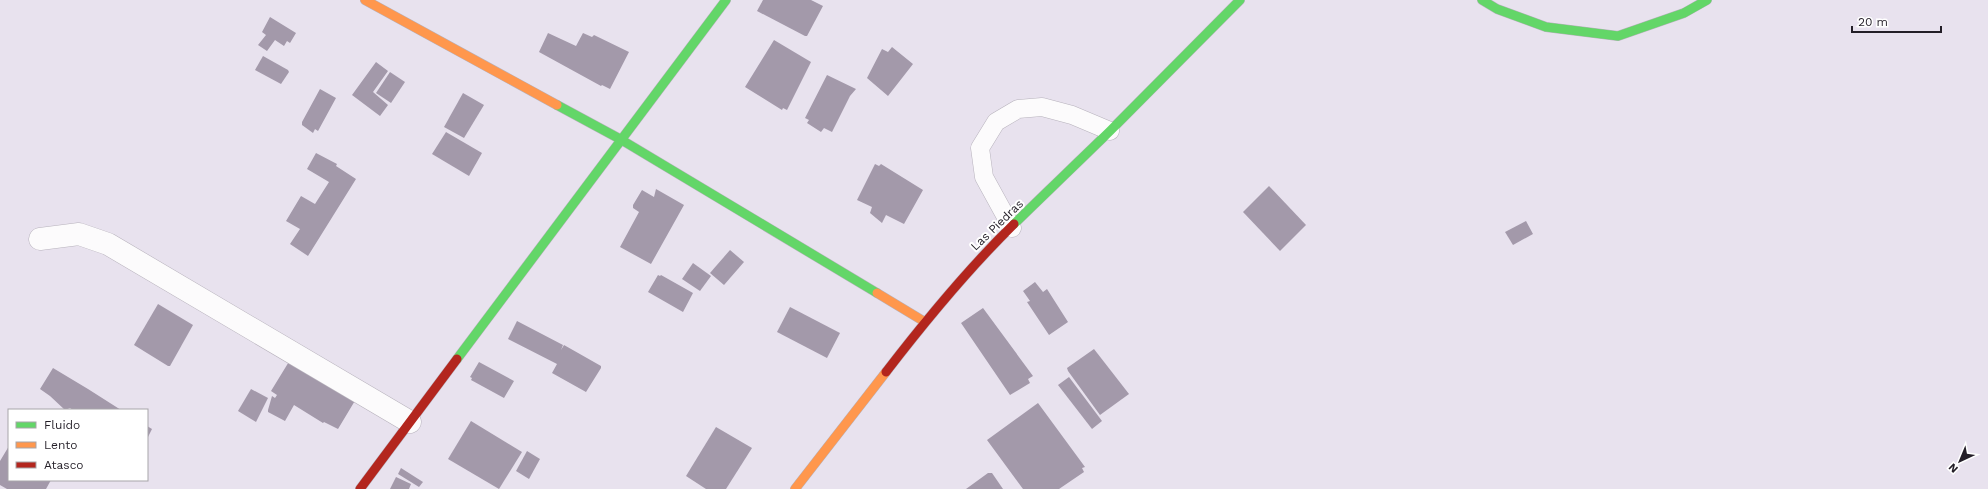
<svg xmlns="http://www.w3.org/2000/svg" width="1988" height="489" font-family="'Work Sans',sans-serif">
  <style>
    .building { fill: #a399aa }
    .lines { fill: none; stroke-linecap: round; stroke-linejoin: round }
    .lane-casing { stroke: #b7b2bc; stroke-width: 19 }
    .street-casing { stroke: #b7b2bc; stroke-width: 23 }
    .fast-casing { stroke: #b7b2bc; stroke-width: 10 }
    .slow-casing { stroke: #b7b2bc; stroke-width: 10 }
    .jam-casing { stroke: #b7b2bc; stroke-width: 10 }
    .lane { stroke: #fcfbfc; stroke-width: 18 }
    .street { stroke: #fcfbfc; stroke-width: 22 }
    .fast { stroke: #63d668; stroke-width: 9 }
    .slow { stroke: #ff974d; stroke-width: 9 }
    .jam { stroke: #b3261e; stroke-width: 9 }
    .labels { text-anchor: middle; stroke-width: 4; stroke-linejoin: round; paint-order: stroke }
    .street-label { font-size: 12px; fill: #231e27; stroke: #fff }
  </style>
  <rect width="100%" height="100%" fill="#e8e2ee"/>
  <g class="building">
    <polygon points="763,0 811,0 823,6 807,36 805,36 757,11"/>
    <polygon points="270,17 296,33 290,43 287,41 284,46 275,40 267,51 258,45 266,35 262,32"/>
    <polygon points="548,33 576,46 583,33 592,37 594,35 629,52 610,89 602,85 601,86 539,52"/>
    <polygon points="774,40 811,62 787,110 783,108 782,110 745,87"/>
    <polygon points="892,47 913,64 888,96 867,78 882,49 888,52"/>
    <polygon points="263,56 288,70 289,72 281,84 255,70"/>
    <polygon points="376,62 388,71 373,92 388,105 380,116 352,95"/>
    <polygon points="390,72 405,82 391,103 376,93"/>
    <polygon points="827,75 856,89 850,96 832,132 824,128 821,132 807,123 809,120 805,118"/>
    <polygon points="320,89 336,98 318,131 315,129 313,133 302,125 302,122"/>
    <polygon points="463,93 484,105 464,138 444,127"/>
    <polygon points="446,132 482,153 469,176 432,154"/>
    <polygon points="316,153 337,164 336,166 356,179 308,256 290,244 300,229 286,221 301,196 315,204 329,182 307,169"/>
    <polygon points="875,164 879,166 881,164 923,190 904,224 886,215 882,223 870,213 872,207 857,200"/>
    <polygon points="1269,186 1306,225 1280,251 1243,212"/>
    <polygon points="656,189 684,205 651,264 620,247 639,212 633,208 633,205 642,190 654,197"/>
    <polygon points="1526,221 1533,234 1513,245 1505,232"/>
    <polygon points="730,250 744,262 724,285 710,273"/>
    <polygon points="693,263 711,276 700,291 682,279"/>
    <polygon points="658,275 660,276 661,275 693,293 683,312 648,292"/>
    <polygon points="1035,282 1043,292 1047,289 1068,322 1049,335 1027,302 1030,301 1023,291"/>
    <polygon points="158,304 193,325 170,366 168,366 134,345"/>
    <polygon points="790,307 840,333 827,358 777,332"/>
    <polygon points="983,308 1033,376 1028,379 1030,383 1010,395 961,323"/>
    <polygon points="517,321 563,345 561,350 564,345 601,366 601,368 586,392 552,373 557,364 508,339"/>
    <polygon points="1094,349 1129,394 1100,415 1068,371 1067,368"/>
    <polygon points="290,360 356,399 338,429 324,422 323,423 294,405 285,421 268,412 268,410 272,396 275,398 277,395 271,391"/>
    <polygon points="479,362 514,381 504,398 471,380 472,378 470,377"/>
    <polygon points="53,368 88,389 121,410 73,410 70,408 65,410 50,396 40,389"/>
    <polygon points="1069,377 1102,421 1092,429 1058,385"/>
    <polygon points="251,389 268,398 256,422 238,411"/>
    <polygon points="1038,403 1085,467 1082,468 1084,472 1059,489 1023,489 987,440"/>
    <polygon points="471,421 522,452 499,489 448,459"/>
    <polygon points="147,426 152,429 147,439"/>
    <polygon points="716,427 752,448 726,489 706,489 686,476"/>
    <polygon points="9,446 9,480 51,480 46,489 7,489 0,485 0,461"/>
    <polygon points="527,451 540,459 529,479 516,471"/>
    <polygon points="401,468 423,482 419,487 398,474"/>
    <polygon points="988,473 992,473 1003,489 966,489"/>
    <polygon points="396,477 411,484 409,489 390,489"/>
  </g>
  <g class="lines">
    <defs>
      <polyline id="lane" points="1012,228 984,177 980,148 996,122 1018,109 1042,107 1072,115 1110,131"/>
      <polyline id="street" points="40,239 79,234 108,244 410,422"/>
      <g id="fast">
        <polyline points="1482,0 1497,9 1546,27 1618,36 1684,13 1707,0"/>
        <polyline points="557,105 620,139 877,293"/>
        <polyline points="1014,224 1110,131 1240,0"/>
        <polyline points="457,359 726,0"/>
      </g>
      <g id="slow">
        <polyline points="365,0 557,105"/>
        <polyline points="877,293 925,322"/>
        <polyline points="795,489 886,372"/>
      </g>
      <g id="jam">
        <path d="M886 372C926 320 967 270 1014 224"/>
        <polyline points="360,489 457,359"/>
      </g>
    </defs>
    <use href="#lane" class="lane-casing"/>
    <use href="#street" class="street-casing"/>
    <use href="#fast" class="fast-casing"/>
    <use href="#slow" class="slow-casing"/>
    <use href="#jam" class="jam-casing"/>
    <use href="#lane" class="lane"/>
    <use href="#street" class="street"/>
    <use href="#fast" class="fast"/>
    <use href="#slow" class="slow"/>
    <use href="#jam" class="jam"/>
  </g>
  <g class="labels">
    <g class="street-label">
      <text transform="translate(997 225) rotate(-44)" y="4">Las Piedras</text>
    </g>
  </g>
  <rect x="8" y="409" width="140" height="72" fill="#ffffff" stroke="#a7a5a9"/>
  <rect x="16" y="422" width="20" height="6" fill="#63d668" stroke="#a7a5a9"/>
  <text x="44" y="429" font-size="12" fill="#231e27">Fluido</text>
  <rect x="16" y="442" width="20" height="6" fill="#ff974d" stroke="#a7a5a9"/>
  <text x="44" y="449" font-size="12" fill="#231e27">Lento</text>
  <rect x="16" y="462" width="20" height="6" fill="#b3261e" stroke="#a7a5a9"/>
  <text x="44" y="469" font-size="12" fill="#231e27">Atasco</text>
  <g transform="translate(1960 461) rotate(224)" stroke="#ffffff" stroke-width="3" paint-order="stroke">
  <path d="M0-3L7 15L0 10L-7 15Z" fill="#231e27"/>
  <text y="-6" font-size="11" font-weight="bold" text-anchor="middle" fill="#231e27">N</text>
  </g>
  <path d="M1852 26v6h89v-6" fill="none" stroke="#231e27" stroke-width="2"/>
  <text x="1858" y="26" font-size="12" fill="#231e27" stroke="#ffffff" stroke-width="3" paint-order="stroke">20 m</text>
</svg>
